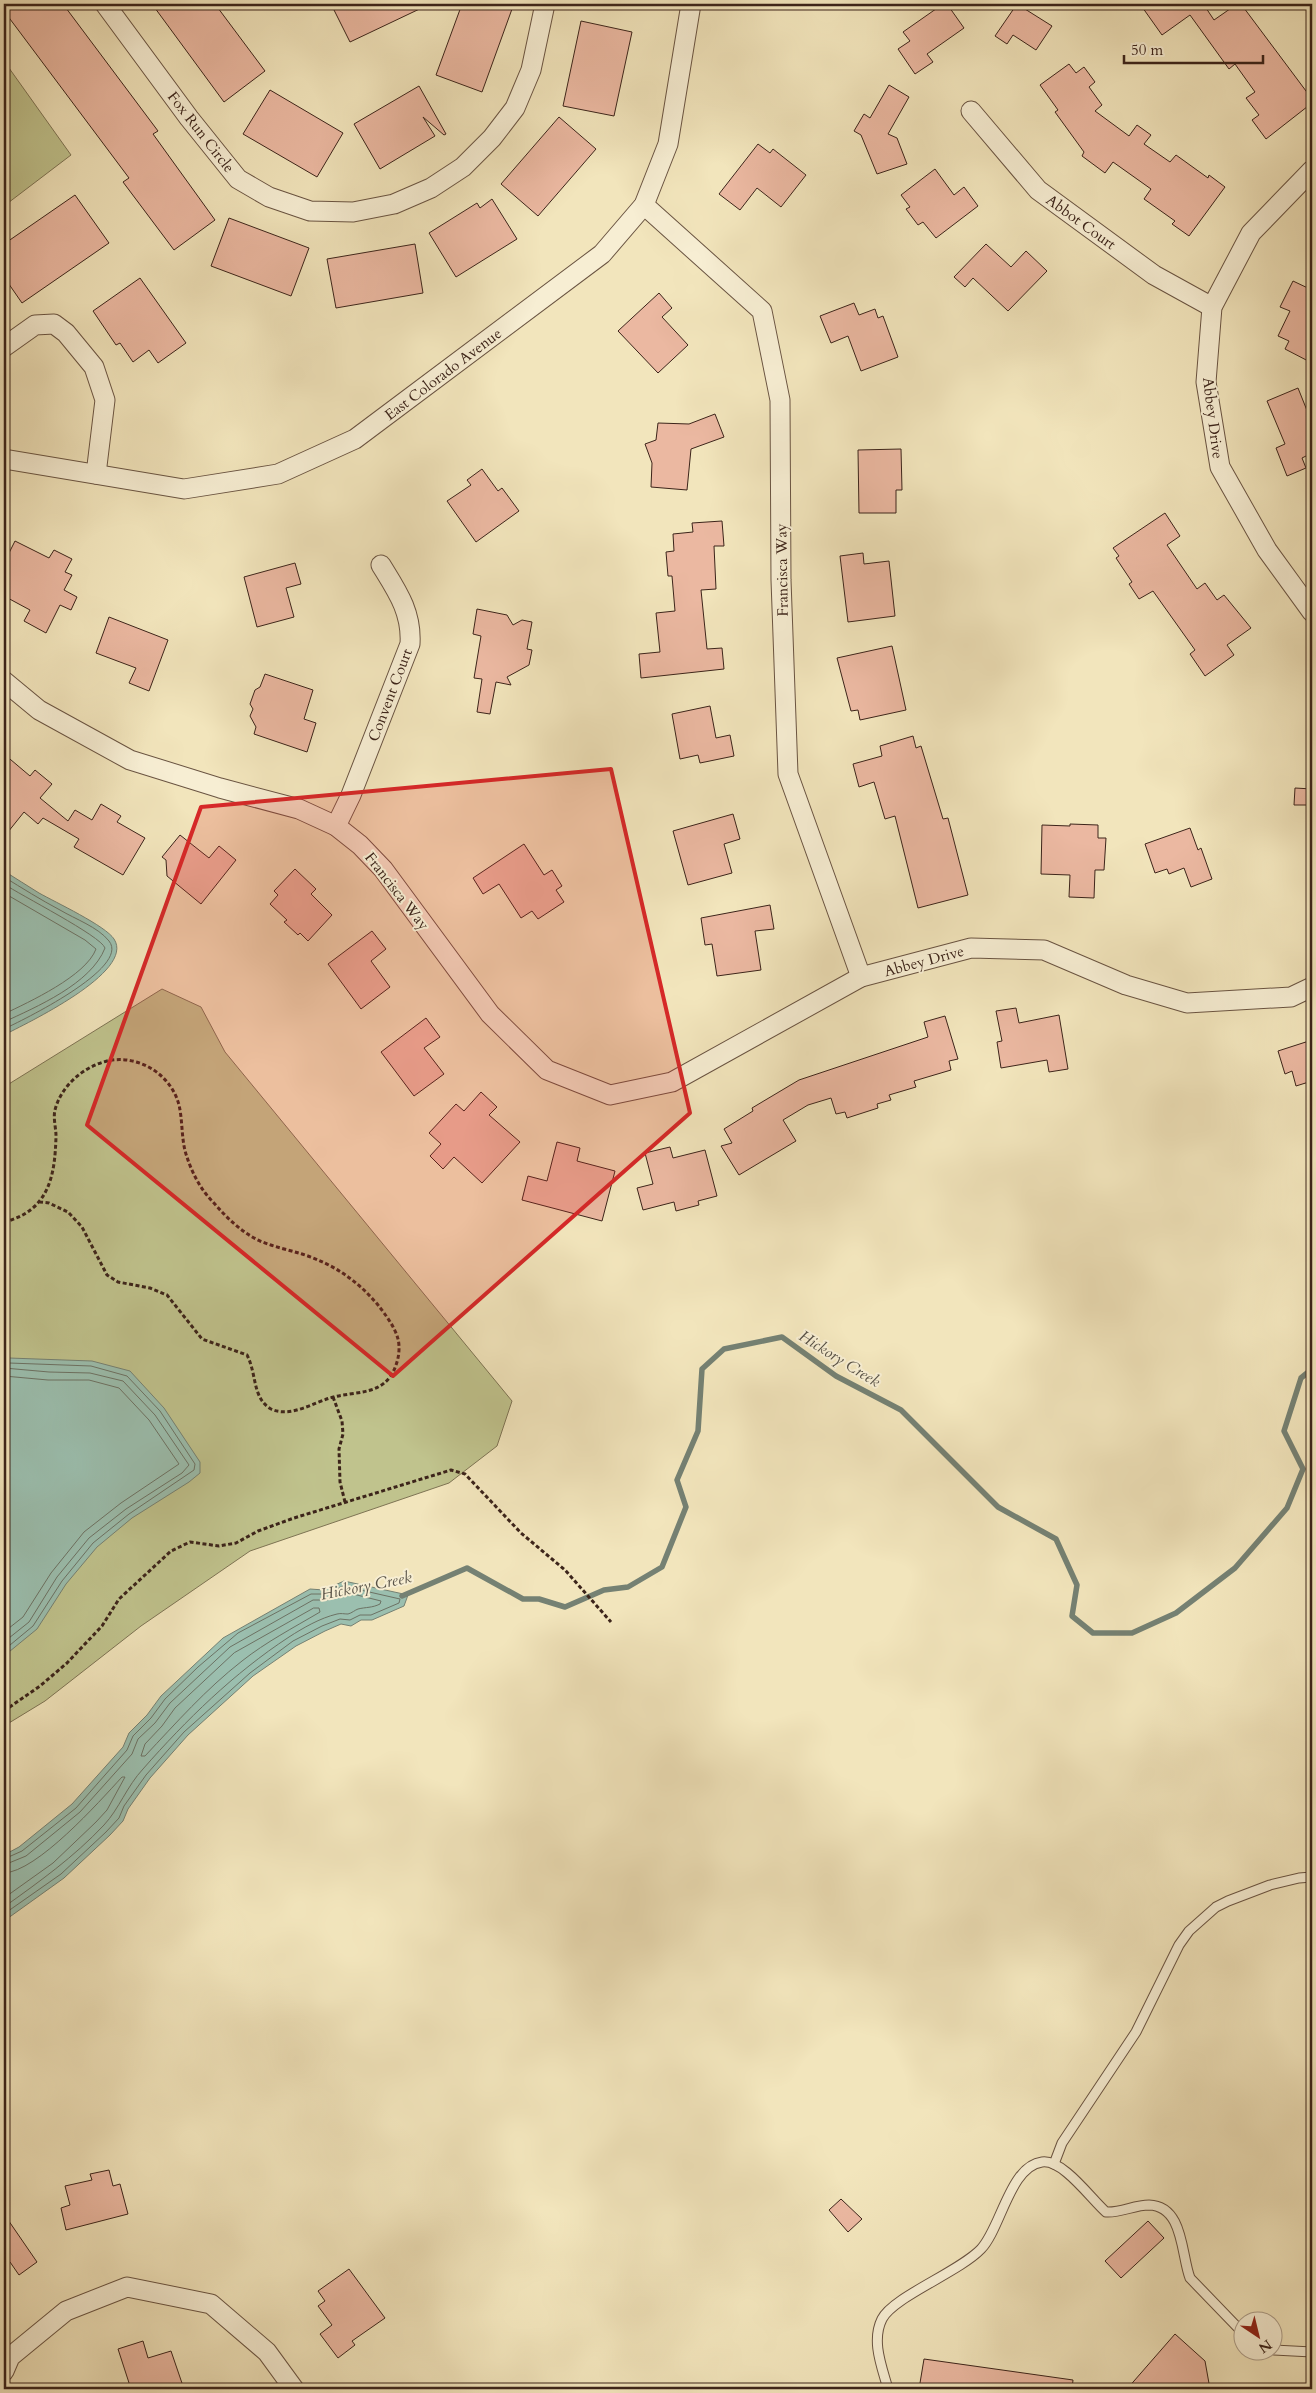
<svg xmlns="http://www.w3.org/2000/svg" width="1316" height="2393" font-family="Cardo,serif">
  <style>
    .green { fill: #c0c38d; stroke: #7e7454 }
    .water { fill: #9bbfaf; stroke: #758173 }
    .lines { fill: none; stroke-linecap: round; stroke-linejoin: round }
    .shore { stroke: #6c7264; stroke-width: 1 }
    .stream { stroke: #758173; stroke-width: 5.5 }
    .building { fill: #ebb8a1; stroke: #3c241a }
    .service-casing { stroke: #6a5442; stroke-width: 11 }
    .minor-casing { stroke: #6a5442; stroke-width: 21 }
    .path { stroke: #3c241a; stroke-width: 3; stroke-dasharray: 4 2.5; stroke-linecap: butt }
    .service { stroke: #f7eed3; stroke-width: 9 }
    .minor { stroke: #f7eed3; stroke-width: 19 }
    .marked { fill: #d62828; fill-opacity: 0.2; stroke: #d62828; stroke-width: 4; stroke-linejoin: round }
    .labels { text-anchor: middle; stroke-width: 4; stroke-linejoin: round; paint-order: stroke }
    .street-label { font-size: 15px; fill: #3c241a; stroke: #f7eed3 }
    .water-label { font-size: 16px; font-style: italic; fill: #585247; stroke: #f7eed3 }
  </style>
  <rect width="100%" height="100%" fill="#f2e5bc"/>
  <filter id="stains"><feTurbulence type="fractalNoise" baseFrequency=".004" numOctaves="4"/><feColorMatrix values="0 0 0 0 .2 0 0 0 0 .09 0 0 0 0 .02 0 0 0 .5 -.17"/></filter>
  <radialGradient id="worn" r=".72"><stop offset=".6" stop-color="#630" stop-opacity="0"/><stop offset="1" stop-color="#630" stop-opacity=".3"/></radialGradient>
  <g class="green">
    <polygon points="4,61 71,155 4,206"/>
    <polygon points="162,989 201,1007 225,1052 512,1401 497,1446 449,1483 250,1551 141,1626 45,1701 4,1726 4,1087"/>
  </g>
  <g class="water">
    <path d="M4 871C16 878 27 886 39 893 55 902 106 926 114 939 136 972 25 1024 4 1035Z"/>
    <polygon points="4,1354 9,1358 92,1361 130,1371 164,1408 200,1462 200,1473 189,1482 132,1518 97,1547 66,1584 37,1629 4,1656"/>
    <polygon points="344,1581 408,1595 404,1606 372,1620 361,1620 351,1626 341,1624 325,1631 296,1646 253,1676 188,1735 150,1778 128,1809 123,1821 110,1835 64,1878 4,1921 4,1855 19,1847 72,1804 123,1747 129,1733 147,1715 161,1696 223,1638 310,1589 324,1590"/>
  </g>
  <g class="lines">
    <g class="shore">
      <path d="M4 877C22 888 41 900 60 910 75 919 98 927 109 941 131 968 21 1021 4 1029"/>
      <path d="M4 884C20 895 101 936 105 948 91 984 36 1007 4 1022"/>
      <path d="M4 893 85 940 96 949C86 976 29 1002 4 1014"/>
      <polyline points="4,1360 9,1363 91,1366 127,1376 160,1411 195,1464 194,1470 129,1514 93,1543 62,1581 33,1626 4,1650"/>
      <polyline points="4,1368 49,1372 90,1373 123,1381 155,1415 189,1465 182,1473 126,1509 89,1538 57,1577 29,1622 4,1642"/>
      <polyline points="4,1376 48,1380 89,1380 119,1388 149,1420 179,1464 121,1503 84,1532 51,1573 23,1617 4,1632"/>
      <path d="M314 1608H319L320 1612C293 1628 266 1642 242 1661 206 1689 176 1723 145 1756H141L145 1744 162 1726 175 1708 234 1653Z"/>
      <polyline points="4,1859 22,1851 76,1808 127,1750 133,1736 151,1718 165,1699 198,1667 238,1633 311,1594 325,1594 343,1586 400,1599 399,1603 371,1615 360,1615 350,1620 340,1619 322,1626 293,1641 250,1673 184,1732 146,1775 124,1806 119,1818 106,1832 61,1874 4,1914"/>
      <path d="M4 1865 26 1856 80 1812 132 1754 138 1739 155 1723 170 1703 230 1647 313 1600H327L345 1592 381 1601 380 1604C372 1608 366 1607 358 1609 355 1610 352 1613 348 1614 344 1614 341 1613 337 1614 320 1618 303 1628 289 1637 234 1673 186 1720 143 1769 127 1786 119 1809 104 1825 74 1857 39 1882 4 1907"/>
      <path d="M4 1873C37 1872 99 1802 122 1777H125L107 1810 96 1822 53 1863 4 1898"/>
    </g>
    <polyline class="stream" points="402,1596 467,1568 523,1599 539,1599 565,1607 604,1590 628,1587 662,1567 686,1507 677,1480 698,1431 702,1369 724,1349 782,1337 836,1376 901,1410 998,1507 1056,1539 1077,1585 1072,1616 1093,1633 1132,1633 1176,1613 1235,1568 1287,1508 1303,1469 1284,1431 1301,1378 1312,1369"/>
  </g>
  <g class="building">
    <polygon points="14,4 63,4 158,131 153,134 215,220 174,250 123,182 129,178 4,11"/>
    <polygon points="152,4 215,4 265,71 224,102"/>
    <polygon points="331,4 430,4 350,42"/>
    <polygon points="462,4 498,4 512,9 482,92 436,75"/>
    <polygon points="943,4 947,4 964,28 927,54 933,62 915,74 898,49 910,41 903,32"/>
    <polygon points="1017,4 1052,26 1036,50 1013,35 1007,44 995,36"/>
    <polygon points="1140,4 1206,4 1204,5 1214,20 1237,4 1241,4 1312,99 1312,103 1266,139 1252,120 1259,115 1246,98 1255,92 1235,64 1229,69 1190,15 1162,35"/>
    <polygon points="581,21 632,32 614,116 563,106"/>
    <polygon points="1069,64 1076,73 1084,67 1095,82 1089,87 1102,105 1095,111 1129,136 1137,125 1151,135 1144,144 1170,162 1176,155 1208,178 1209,175 1225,187 1189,236 1172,224 1175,221 1144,199 1151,189 1113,162 1105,173 1082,156 1084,152 1055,112 1058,110 1040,85"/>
    <polygon points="889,85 909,97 888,134 897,138 907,164 877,174 861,135 854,131 864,114 870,118"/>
    <polygon points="419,86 446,134 444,135 423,117 435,136 380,169 354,124"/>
    <polygon points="270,90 343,133 317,177 243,134"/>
    <polygon points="559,117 596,149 538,216 501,184"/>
    <polygon points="758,144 770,153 773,149 806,175 781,207 757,188 740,210 719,194"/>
    <polygon points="935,169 954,195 964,187 978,206 936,238 923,222 918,225 906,209 910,207 901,195"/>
    <polygon points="75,195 109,243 22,303 4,277 4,244"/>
    <polygon points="492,199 517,239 456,277 429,233 477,203 480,208"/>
    <polygon points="229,218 309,248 291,296 211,266"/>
    <polygon points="415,244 423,293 336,308 327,259"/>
    <polygon points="986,244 1011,267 1026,251 1047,271 1008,311 973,278 965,287 954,277"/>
    <polygon points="140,278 186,343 158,363 149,350 133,362 120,343 116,345 93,311"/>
    <polygon points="1293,281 1312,290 1312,363 1285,349 1289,341 1278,336 1290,311 1280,307"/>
    <polygon points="659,293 672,308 662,317 688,345 658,373 618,331"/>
    <polygon points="854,303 859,315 875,309 878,318 883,316 898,357 861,371 848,336 831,343 820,316"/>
    <polygon points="1298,388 1312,423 1312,453 1302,458 1306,468 1287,476 1276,448 1285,444 1267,401"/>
    <polygon points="715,414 724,437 691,449 687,490 651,487 652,463 645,444 656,440 658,423 689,424"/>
    <polygon points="901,449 902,490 896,490 896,513 859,513 858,450"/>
    <polygon points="482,469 498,491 502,488 519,511 476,542 447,501 471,485 467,480"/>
    <polygon points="1165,513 1180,536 1167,545 1197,589 1205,583 1217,600 1224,595 1251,628 1227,645 1234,655 1205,676 1190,654 1195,650 1153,591 1139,599 1129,584 1132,582 1116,558 1119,556 1113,548"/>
    <polygon points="722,521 724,546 714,546 716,589 701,590 707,649 722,648 724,669 641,678 639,654 660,652 656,613 675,611 672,576 668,576 666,552 674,551 673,534 693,532 692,523"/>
    <polygon points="15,541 49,558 54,550 72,559 65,572 72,575 64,590 77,597 71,610 60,605 46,633 24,621 30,610 4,596 4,563"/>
    <polygon points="863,553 864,564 889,561 895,616 848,622 840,556"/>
    <polygon points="295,563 301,584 286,588 294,617 257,627 244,577"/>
    <polygon points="477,609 507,615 513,625 522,620 532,622 527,649 532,650 529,665 507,677 511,685 496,682 490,714 477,712 482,679 474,678 481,636 473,634"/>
    <polygon points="109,617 168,640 149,691 129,683 136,668 96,653"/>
    <polygon points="892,646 906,710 860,720 858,710 851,711 837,658"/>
    <polygon points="265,674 313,690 304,719 316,723 307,752 254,734 256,727 250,716 253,709 250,704 255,690 260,687"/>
    <polygon points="710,706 716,738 730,735 734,756 700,763 698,755 680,759 672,714"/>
    <polygon points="913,736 916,748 921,746 943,819 948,818 968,895 918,908 895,816 885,819 874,782 859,787 853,764 882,756 880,746"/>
    <polygon points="4,754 30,776 35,770 52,784 40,798 68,821 75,810 92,820 101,804 121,816 117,822 145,838 123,875 74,847 79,839 43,818 38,824 24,812 4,837"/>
    <polygon points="1295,788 1312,789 1312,805 1294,805"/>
    <polygon points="733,814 740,839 724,844 732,873 688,885 673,831"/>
    <polygon points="1070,824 1098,825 1098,838 1106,838 1104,870 1095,870 1094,898 1069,897 1070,875 1041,874 1042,825 1070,826"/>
    <polygon points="1190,828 1198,850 1201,848 1212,879 1191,887 1184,868 1169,874 1167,869 1155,873 1145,844"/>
    <polygon points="180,835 209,858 219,846 236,860 201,904 167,876 166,860 162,857"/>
    <polygon points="524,844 544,875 552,870 562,886 556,890 564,902 538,919 532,911 521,918 499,884 483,894 473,878"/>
    <polygon points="295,869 316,889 311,894 332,915 308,941 300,933 298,935 284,922 287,920 270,904 278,895 274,891"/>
    <polygon points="770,905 774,929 755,931 761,970 717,976 712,944 705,945 701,918"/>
    <polygon points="372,931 386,949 371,961 390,987 361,1009 328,964"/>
    <polygon points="1016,1008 1019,1023 1059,1015 1068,1069 1049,1072 1047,1060 1001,1068 997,1042 1002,1041 996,1011"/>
    <polygon points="945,1016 958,1059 949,1061 951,1070 914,1081 916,1087 889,1095 891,1100 877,1104 878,1108 847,1118 845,1112 836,1114 831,1098 808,1105 783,1120 796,1141 739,1175 721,1146 732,1143 724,1129 753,1111 752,1108 799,1080 928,1037 924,1022"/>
    <polygon points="426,1018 440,1037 424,1048 444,1074 414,1096 381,1052"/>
    <polygon points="1312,1040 1312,1081 1296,1086 1292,1071 1285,1074 1278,1051"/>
    <polygon points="481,1092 497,1107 489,1115 520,1142 482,1183 454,1157 443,1169 430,1156 441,1144 429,1133 456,1104 464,1111"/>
    <polygon points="557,1142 580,1148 577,1161 615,1171 602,1221 522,1200 528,1176 547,1181"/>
    <polygon points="670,1147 673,1158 705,1150 717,1196 698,1201 699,1205 676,1211 674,1202 643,1210 637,1188 653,1184 645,1153"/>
    <polygon points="109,2170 113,2186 120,2184 128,2214 66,2230 61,2208 70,2205 65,2186 92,2180 90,2174"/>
    <polygon points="841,2199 862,2219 848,2232 829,2210"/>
    <polygon points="4,2214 37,2262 19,2275 10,2262 4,2267"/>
    <polygon points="1148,2221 1164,2238 1121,2278 1105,2261"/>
    <polygon points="349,2269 385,2318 352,2341 355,2345 338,2358 320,2334 332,2325 318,2306 325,2301 318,2291"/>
    <polygon points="1175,2334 1205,2361 1210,2389 1127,2389"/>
    <polygon points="143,2341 148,2358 171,2351 184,2389 131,2389 118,2349"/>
    <polygon points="924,2359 1073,2380 1072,2389 919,2389"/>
  </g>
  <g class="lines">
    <defs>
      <g id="service">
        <polyline points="1054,2164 1062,2143 1136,2032 1179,1945 1189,1931 1216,1907 1228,1901 1270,1885 1299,1878 1312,1877"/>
        <polyline points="1274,2350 1312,2352"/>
        <path d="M888 2389C882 2367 871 2341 882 2319 893 2297 959 2272 981 2249 1001 2228 1010 2166 1042 2162 1063 2159 1091 2199 1106 2212 1121 2213 1134 2205 1149 2205 1184 2206 1181 2255 1190 2278L1244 2334"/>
      </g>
      <g id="minor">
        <polyline points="105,4 189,118 238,179 269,197 310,211 353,212 394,204 431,188 463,167 492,138 515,108 531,70 545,4"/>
        <polyline points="971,111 1038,190 1154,275 1212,307"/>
        <polyline points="1312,170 1251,233 1212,307 1206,382 1220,467 1267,550 1312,612"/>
        <polyline points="644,205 762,311 780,400 781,580 788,774 861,977"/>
        <polyline points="4,347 35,325 54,324 66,333 94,367 105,400 96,474"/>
        <polyline points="4,459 184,489 278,474 355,439 602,254 644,205 668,144 691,4"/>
        <polyline points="4,681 39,710 130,760 220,788 299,809 336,826 360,845 383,869 490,1014 547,1070 610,1095 672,1082 861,977 971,948 1044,950 1126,985 1187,1003 1291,997 1312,987"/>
        <path d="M336 826 351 795 410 644C412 612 397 591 381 565"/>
        <polyline points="4,2371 10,2357 66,2311 127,2287 211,2304 267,2352 294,2389"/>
      </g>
    </defs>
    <use href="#service" class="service-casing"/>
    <use href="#minor" class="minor-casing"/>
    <g class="path">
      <path d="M4 1222C49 1211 55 1176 56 1136 56 1128 53 1118 55 1110 61 1086 83 1067 107 1061 138 1054 171 1074 179 1105 183 1122 181 1141 187 1157 192 1173 201 1190 213 1202 227 1218 241 1232 260 1241 274 1247 289 1250 302 1254 333 1264 357 1280 378 1305 385 1314 395 1327 398 1339 400 1347 399 1357 396 1365 385 1397 357 1390 330 1398 313 1403 290 1418 271 1409 252 1398 257 1374 247 1355L202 1339 167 1295 150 1288 118 1282 107 1275 82 1227 68 1212 49 1203 40 1202"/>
      <polyline points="333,1397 342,1421 343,1434 339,1449 340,1482 345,1502"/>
      <polyline points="4,1711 40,1686 67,1663 102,1626 119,1599 171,1551 190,1542 219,1546 236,1543 258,1531 294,1518 451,1470 465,1474 521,1533 565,1570 611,1622"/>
    </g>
    <use href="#service" class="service"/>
    <use href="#minor" class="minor"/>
  </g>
  <path class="marked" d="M611 769 690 1113 393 1376 87 1125 201 807Z"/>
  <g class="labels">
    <g class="street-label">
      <text transform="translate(201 132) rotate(52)" y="5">Fox Run Circle</text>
      <text transform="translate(1081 222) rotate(36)" y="5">Abbot Court</text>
      <text transform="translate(443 374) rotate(-37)" y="5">East Colorado Avenue</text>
      <text transform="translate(1213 418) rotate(83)" y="5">Abbey Drive</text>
      <text transform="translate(782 570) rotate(-91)" y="5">Francisca Way</text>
      <text transform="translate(390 695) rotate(-69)" y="5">Convent Court</text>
      <text transform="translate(397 891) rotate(52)" y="5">Francisca Way</text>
      <text transform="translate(924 961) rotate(-15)" y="5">Abbey Drive</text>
    </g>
    <g class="water-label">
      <text transform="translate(840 1358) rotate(32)" y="6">Hickory Creek</text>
      <text transform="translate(366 1585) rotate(-11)" y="6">Hickory Creek</text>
    </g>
  </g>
  <rect width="1316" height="2393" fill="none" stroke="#f2e5bc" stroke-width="20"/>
  <rect x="5" y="5" width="1306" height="2383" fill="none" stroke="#3c241a" stroke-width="2.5"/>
  <rect x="10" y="10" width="1296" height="2373" fill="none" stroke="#3c241a"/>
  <g transform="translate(1258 2336) rotate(145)"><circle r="24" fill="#f7eed3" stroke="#ac9d89"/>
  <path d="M0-4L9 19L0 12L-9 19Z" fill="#8f2418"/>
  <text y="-8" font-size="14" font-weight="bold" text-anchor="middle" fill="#3c241a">N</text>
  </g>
  <path d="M1124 55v8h139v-8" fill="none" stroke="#3c241a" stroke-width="2.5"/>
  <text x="1131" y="55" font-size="15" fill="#3c241a" stroke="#f7eed3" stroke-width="4" paint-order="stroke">50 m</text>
  <rect width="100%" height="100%" filter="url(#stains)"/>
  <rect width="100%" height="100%" fill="url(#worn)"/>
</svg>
